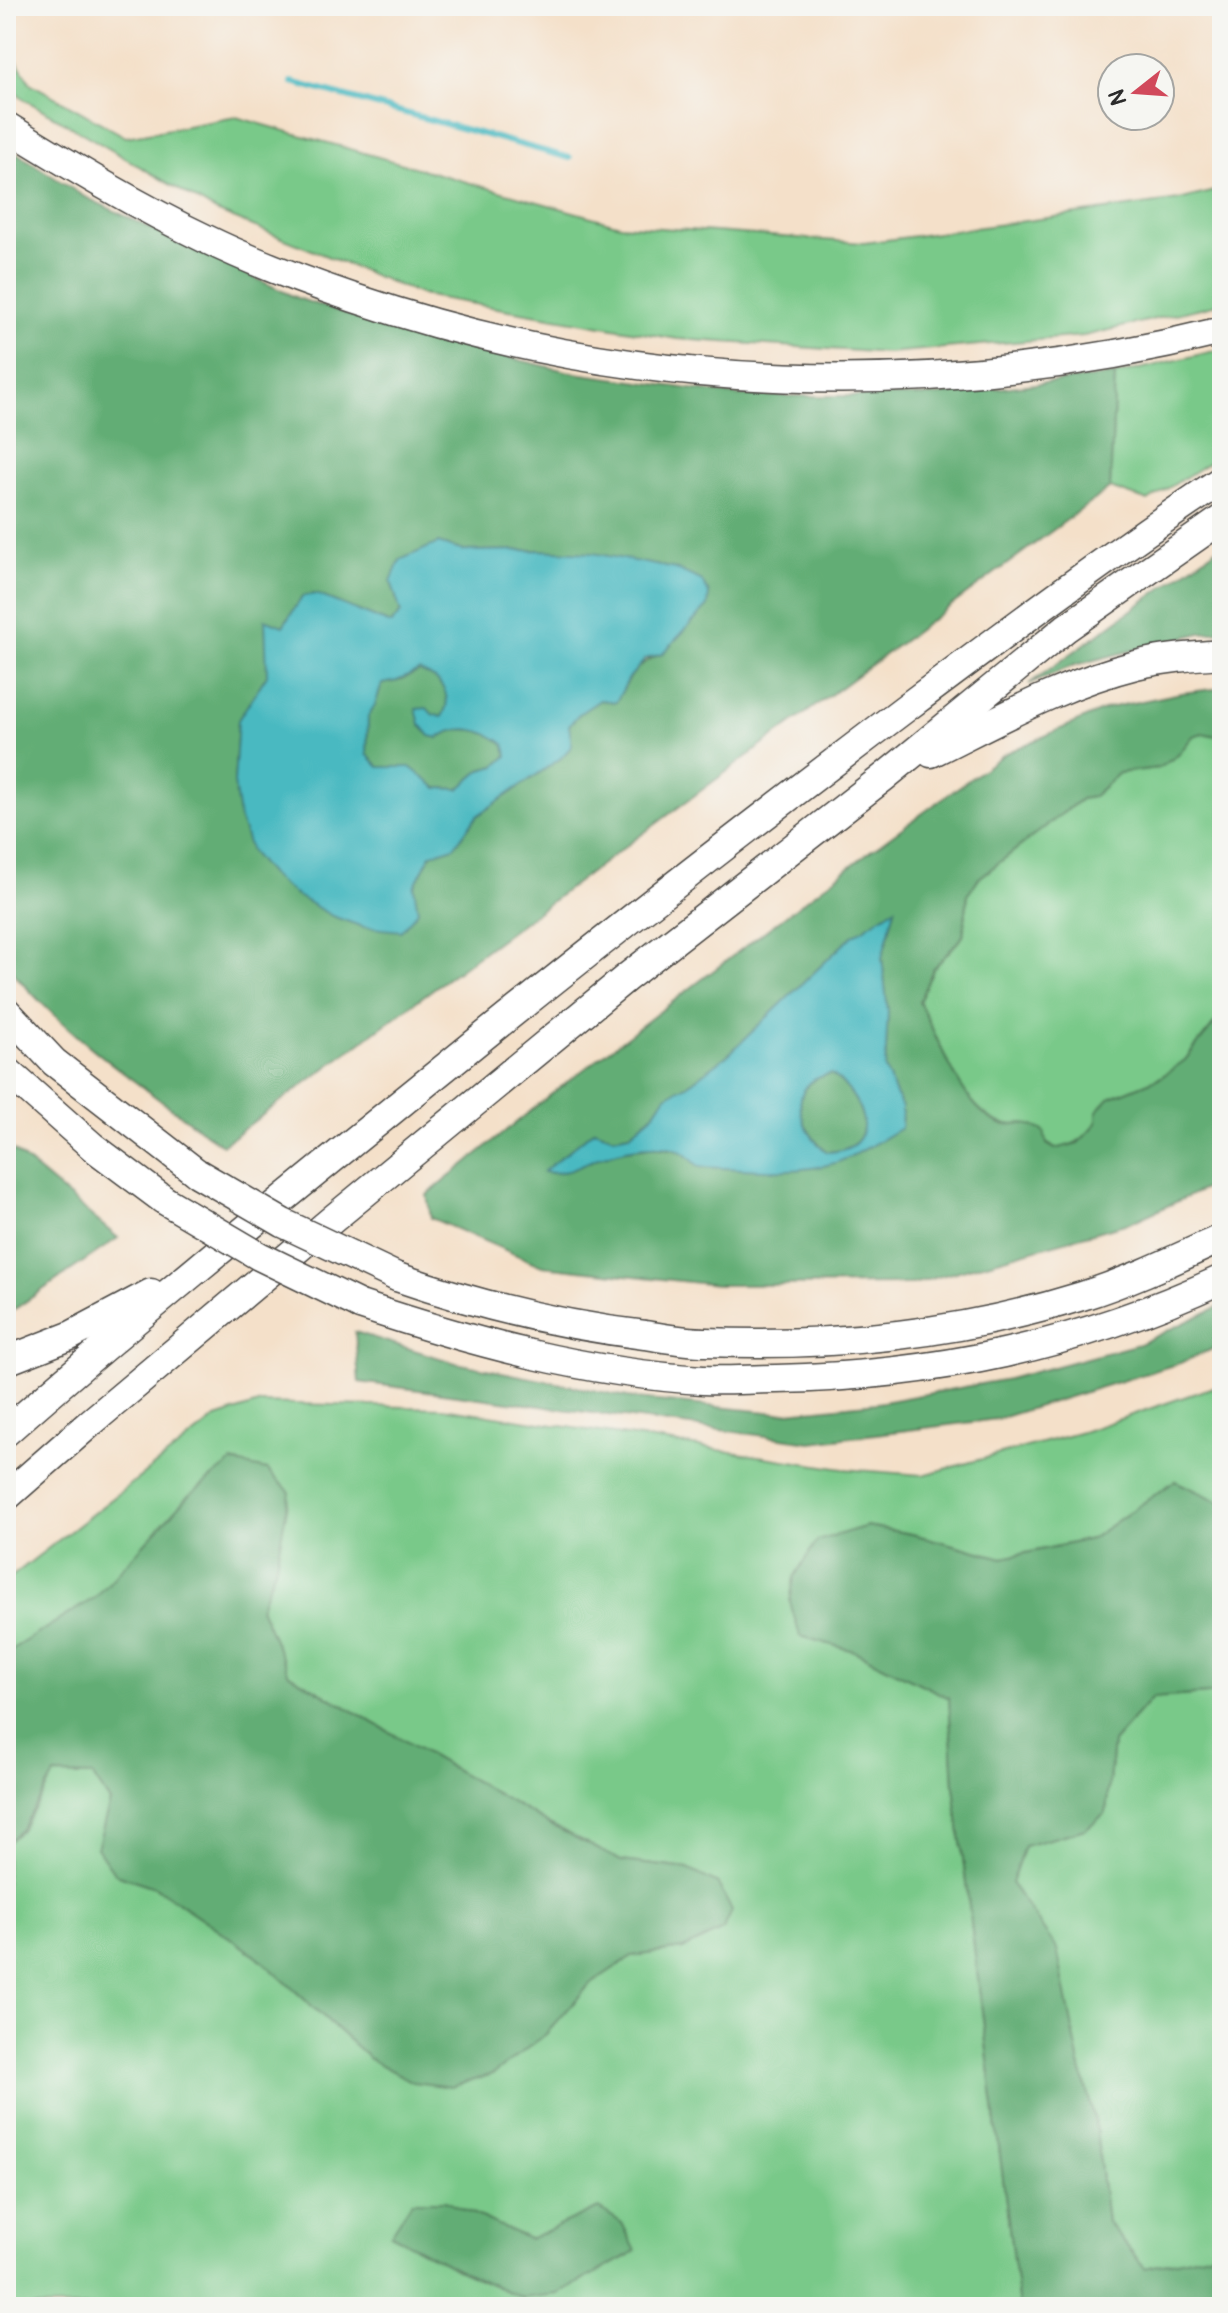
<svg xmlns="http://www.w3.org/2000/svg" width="1228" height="2313" font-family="Pangolin,sans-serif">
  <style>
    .green { fill: #79c989; stroke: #527a5a; stroke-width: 2; fill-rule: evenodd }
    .forest { fill: #62ad75; stroke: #466c50; stroke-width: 2; fill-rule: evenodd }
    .water { fill: #4ab9c1; stroke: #3a7276; stroke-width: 2; fill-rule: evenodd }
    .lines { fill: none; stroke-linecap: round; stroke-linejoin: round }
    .stream { stroke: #4ab9c1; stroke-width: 6 }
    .motorway-casing { stroke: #494643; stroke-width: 31 }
    .motorway { stroke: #fff; stroke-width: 28 }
    .motorway-bridge-casing { stroke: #494643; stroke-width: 31; stroke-linecap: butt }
    .motorway-bridge { stroke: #fff; stroke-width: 28 }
  </style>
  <rect width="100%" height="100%" fill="#f6f6f2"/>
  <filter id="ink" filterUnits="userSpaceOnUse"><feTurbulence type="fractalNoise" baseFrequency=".0125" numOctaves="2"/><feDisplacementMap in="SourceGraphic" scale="16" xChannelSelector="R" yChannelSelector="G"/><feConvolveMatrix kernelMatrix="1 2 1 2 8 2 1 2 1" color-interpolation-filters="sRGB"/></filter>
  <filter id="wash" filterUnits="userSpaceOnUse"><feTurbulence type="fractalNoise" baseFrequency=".006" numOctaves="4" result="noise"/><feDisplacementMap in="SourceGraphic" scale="32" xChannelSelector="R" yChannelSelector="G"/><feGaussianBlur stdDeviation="1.8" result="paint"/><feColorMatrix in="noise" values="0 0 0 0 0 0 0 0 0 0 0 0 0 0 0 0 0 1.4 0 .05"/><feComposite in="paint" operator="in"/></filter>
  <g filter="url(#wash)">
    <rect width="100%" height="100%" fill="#f4e0c9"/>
    <g class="green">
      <polygon points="6,43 30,83 126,137 236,117 620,225 864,243 1179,200 1222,189 1222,303 1084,336 888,353 677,339 422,295 216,211 24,99 6,84"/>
      <polygon points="1222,349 1222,454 1148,501 1110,488 1115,375"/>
      <path d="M1202 733 1222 737V1014L1185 1060 1161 1077 1109 1098C1096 1125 1088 1144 1055 1149L1025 1123C1017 1124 1008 1126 1001 1123 960 1108 939 1038 919 1002L933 969 963 936 968 894 978 879 1081 799 1092 797 1119 773 1158 768 1178 755 1193 736Z"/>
      <path d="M1222 1384V1503L1175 1481 1091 1539 1003 1558 912 1534 867 1526 800 1636 854 1651 949 1697 954 1786 1019 2307H6V1844L22 1829 54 1775 93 1776 110 1802 98 1848 115 1874 155 1887 257 1956 370 2059 546 2034 590 1984 632 1956 683 1949 688 1869 621 1861 549 1824 288 1673 260 1608 275 1569 139 1551 96 1597 6 1653V1581L216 1418 261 1403 443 1408 843 1469 923 1475 1082 1432ZM445 2201 529 2239 552 2231 522 2298 457 2269 391 2234Z"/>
      <polygon points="1222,1693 1222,2251 1145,2268 1107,2222 1095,2121 1080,2065 1011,1883 1024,1846 1085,1829 1106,1813 1113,1742 1152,1698"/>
    </g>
    <g class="forest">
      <path d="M6 146 83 196 297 298 408 334 575 373 742 396H930L1115 375 1110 488 222 1145C148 1091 65 1036 6 964ZM438 543 464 551 538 550 676 569 662 654C636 662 628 679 616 702L600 700 578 714 569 725 561 758 477 816 454 847 431 854 414 887 417 911 234 783 238 721 267 675 283 626 303 596 316 594 391 624 401 613 391 581Z"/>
      <polygon points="1222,545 1222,631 1201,633 1075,665 1029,684"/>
      <path d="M420 671C442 679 454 694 443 718L432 714 438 738C460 723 486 729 505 745L507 756 496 766 481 770 459 789 437 788 409 767H379L367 754 368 716 375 705 382 684 398 681Z"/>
      <path d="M1222 688V737L1202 733 1193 736 1178 755 1158 768 1119 773 1092 797 1081 799 978 879 968 894 963 936 933 969 919 1002C938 1036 962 1111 1001 1124 1009 1126 1018 1122 1026 1124 1032 1125 1038 1129 1044 1131L1047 1144 1055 1149 1078 1143 1097 1123V1111L1109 1098 1161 1077 1185 1060 1222 1014V1181L1132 1222 913 1284 717 1285 542 1266 431 1218 427 1195 549 1096 869 852 1004 754 1108 708 1181 693ZM895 909 882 958 888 1012 885 1069 902 1108 901 1128 856 1154 835 1162 682 1152C654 1144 620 1148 593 1160 577 1168 563 1175 544 1172L594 1130 614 1137 630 1134 654 1114 666 1096 691 1083 729 1054 851 937Z"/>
      <path d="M831 1074C863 1096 885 1150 827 1152 799 1129 783 1083 831 1074Z"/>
      <polygon points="6,1144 118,1238 6,1315"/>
      <polygon points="1222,1305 1222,1345 1180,1363 997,1419 811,1442 359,1382 355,1332 456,1363 638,1399 778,1413 877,1403 1008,1379 1139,1344"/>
      <polygon points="232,1462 267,1470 290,1492 275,1569 260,1608 289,1674 549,1824 621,1861 688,1869 718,1884 732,1911 723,1930 683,1949 632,1956 590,1984 546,2034 493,2074 451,2087 413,2082 370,2059 257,1956 155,1887 115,1874 97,1848 110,1802 93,1776 54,1775 22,1829 6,1844 6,1653 96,1597 187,1497"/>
      <polygon points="1175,1481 1222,1503 1222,1693 1152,1698 1113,1742 1106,1813 1085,1829 1024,1846 1011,1883 1057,1949 1080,2065 1095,2121 1107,2222 1145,2268 1222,2251 1222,2307 1019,2307 954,1786 949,1698 854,1651 800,1636 790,1602 794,1577 817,1541 867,1526 912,1534 1003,1558 1091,1539"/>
      <polygon points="412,2201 445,2201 529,2239 599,2208 622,2223 636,2251 558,2294 522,2298 457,2269 391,2234"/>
    </g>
    <g class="water">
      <path d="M438 543 464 551 538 550 593 553 676 569 701 580 709 593 708 606 662 654 645 659 629 678 616 702 600 700 579 714 569 725 572 746 561 758 477 816 454 847 431 854 414 887 418 911 401 931 363 927 332 916 294 894 270 875 251 852 239 817 234 783 238 720 267 675 265 619 283 626 303 596 316 594 391 624 401 613 391 581 400 560ZM419 671C442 679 454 695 442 717L432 714 427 708 416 709 420 724 430 736 438 738C460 723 486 729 505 745L507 756 496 766 481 770 459 789 437 788 410 767H379L367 754 368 716 375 705 382 684 397 681Z"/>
      <path d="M895 908 882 958 888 1012 885 1069 902 1108 901 1128C880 1140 858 1155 835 1163 792 1176 743 1168 699 1167 693 1161 687 1154 679 1151 655 1142 621 1150 598 1158 579 1165 565 1176 543 1172L594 1130 614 1137 630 1134 654 1114 666 1096 691 1083 729 1054 851 937ZM831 1074C863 1096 885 1150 827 1152 799 1130 783 1082 831 1074Z"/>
    </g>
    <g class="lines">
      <polyline class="stream" points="292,82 570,158"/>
    </g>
  </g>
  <g filter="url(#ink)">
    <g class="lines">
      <defs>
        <g id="motorway">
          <path d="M6 126C71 166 137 206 206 239 253 262 304 281 354 298 635 394 934 403 1222 331"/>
          <path d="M931 753C998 720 1064 683 1136 665 1164 658 1194 656 1222 654"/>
          <polyline points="6,1011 54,1062 197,1173"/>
          <polyline points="6,1070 93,1147 164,1200"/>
          <path d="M397 1277C478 1305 560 1325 645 1335 665 1338 685 1342 705 1342 832 1347 961 1334 1082 1296 1130 1281 1176 1259 1222 1238"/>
          <path d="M360 1305C472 1342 585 1373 703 1380 727 1381 752 1379 776 1379 934 1376 1078 1346 1222 1279"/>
          <polyline points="6,1361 70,1336 151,1293"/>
          <path d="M6 1432C161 1295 324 1166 484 1036 623 924 764 815 907 707 1011 629 1114 552 1222 480"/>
          <polyline points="6,1497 89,1424 333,1219 626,978 884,777 1066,628 1222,519"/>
        </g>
      </defs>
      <use href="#motorway" class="motorway-casing"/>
      <use href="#motorway" class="motorway"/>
      <defs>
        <g id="motorway-bridge">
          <polyline points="197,1173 283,1223 397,1277"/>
          <polyline points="164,1200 259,1256 360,1305"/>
        </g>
      </defs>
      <use href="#motorway-bridge" class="motorway-bridge-casing"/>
      <use href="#motorway-bridge" class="motorway-bridge"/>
    </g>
  </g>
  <rect width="1228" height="2313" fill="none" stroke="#f6f6f2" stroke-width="32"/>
  <g transform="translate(1136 92) rotate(253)"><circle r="38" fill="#f6f6f2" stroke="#a5a5a2" stroke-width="2"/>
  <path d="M0-6L14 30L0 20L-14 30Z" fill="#d1495b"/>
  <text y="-12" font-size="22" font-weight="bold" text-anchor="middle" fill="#2b2b2b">N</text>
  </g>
</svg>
